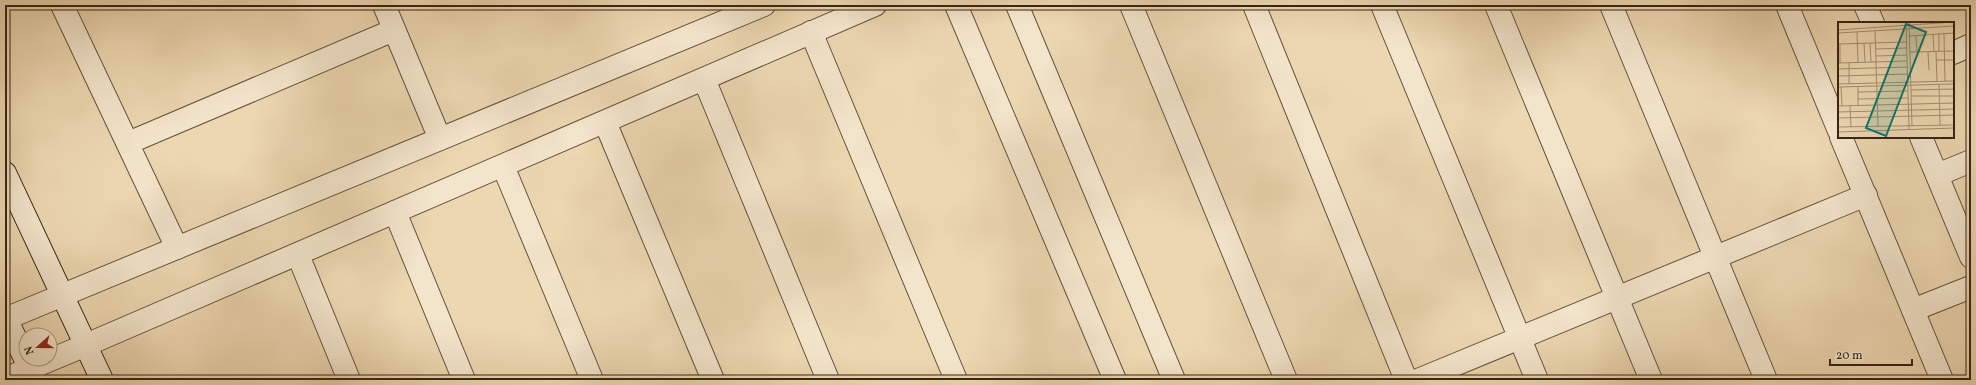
<svg xmlns="http://www.w3.org/2000/svg" width="1976" height="385" font-family="Vollkorn,serif">
  <style>
    .lines { fill: none; stroke-linecap: round; stroke-linejoin: round }
    .minor-casing { stroke: #65513c; stroke-width: 24 }
    .tertiary-casing { stroke: #65513c; stroke-width: 24 }
    .secondary-casing { stroke: #382415; stroke-width: 24 }
    .minor { stroke: #f3e5cc; stroke-width: 22 }
    .tertiary { stroke: #f3e5cc; stroke-width: 22 }
    .secondary { stroke: #f3e5cc; stroke-width: 22 }
    .inset-road { fill: none; stroke: #a48f73; stroke-width: 1 }
    .view { fill: #0f766e; fill-opacity: 0.15; stroke: #0f766e; stroke-width: 2 }
    .inset-edge { fill: none; stroke: #382415; stroke-width: 2 }
  </style>
  <rect width="100%" height="100%" fill="#ecd7b1"/>
  <filter id="stains"><feTurbulence type="fractalNoise" baseFrequency=".005" numOctaves="4"/><feColorMatrix values="0 0 0 0 .2 0 0 0 0 .09 0 0 0 0 .02 0 0 0 .5 -.17"/></filter>
  <radialGradient id="worn" r=".72"><stop offset=".6" stop-color="#630" stop-opacity="0"/><stop offset="1" stop-color="#630" stop-opacity=".3"/></radialGradient>
  <g class="lines">
    <defs>
      <g id="minor">
        <polyline points="62,5 177,248"/>
        <polyline points="384,5 440,139"/>
        <polyline points="1131,5 1286,380"/>
        <polyline points="1254,5 1406,380"/>
        <polyline points="1382,5 1537,380"/>
        <polyline points="1496,5 1651,380"/>
        <polyline points="1611,5 1766,380"/>
        <polyline points="811,32 956,380"/>
        <polyline points="1953,53 1971,45"/>
        <polyline points="704,79 828,380"/>
        <polyline points="605,122 713,380"/>
        <polyline points="128,143 394,30"/>
        <polyline points="503,166 592,380"/>
        <polyline points="1937,175 1971,161"/>
        <polyline points="395,212 464,380"/>
        <polyline points="298,255 349,380"/>
        <polyline points="1913,310 1971,287"/>
        <polyline points="1418,380 1866,195"/>
      </g>
      <g id="tertiary">
        <polyline points="956,5 1115,380"/>
        <polyline points="1017,5 1174,380"/>
        <polyline points="1787,5 1839,131"/>
        <polyline points="1865,5 1873,23"/>
        <polyline points="1841,137 1942,380"/>
        <polyline points="1921,137 1971,257"/>
        <polyline points="5,319 764,5"/>
        <polyline points="5,379 86,345 875,5"/>
      </g>
      <g id="secondary">
        <polyline points="5,173 102,380"/>
        <polyline points="5,316 35,380"/>
      </g>
    </defs>
    <use href="#minor" class="minor-casing"/>
    <use href="#tertiary" class="tertiary-casing"/>
    <use href="#secondary" class="secondary-casing"/>
    <use href="#minor" class="minor"/>
    <use href="#tertiary" class="tertiary"/>
    <use href="#secondary" class="secondary"/>
  </g>
  <g transform="translate(1838 22)">
    <rect width="116" height="116" fill="#ecd7b1"/>
    <path class="inset-road" d="M68 0 71 107M71 0 74 104M0 8 116 0M37 9 40 104M19 10 20 41M0 11 116 4M95 12 96 29M101 12V29M106 12 107 59M71 14 116 11M78 14 79 30M26 21 27 41M32 21 33 40M0 22 69 20M2 22V41M38 27 69 26M98 29 99 59M72 30 116 29M90 30 91 48M38 34 69 33M98 38H116M0 41 69 39M11 41V62M0 47 70 45M0 54 70 52M0 62 116 59M101 62 102 103M0 65 116 62M3 65 4 84M20 65V84M73 68 116 67M20 70 70 69M73 74H116M20 77 71 76M0 84 116 81M12 84 13 105M0 90 116 87M0 96 116 93M0 105 116 103M0 110 116 106"/>
    <path class="view" d="M68 2 88 10 48 114 28 106Z"/>
    <rect width="116" height="116" class="inset-edge"/>
  </g>
  <rect width="1976" height="385" fill="none" stroke="#ecd7b1" stroke-width="20"/>
  <rect x="6" y="6" width="1964" height="373" fill="none" stroke="#382415" stroke-width="2"/>
  <rect x="10" y="10" width="1956" height="365" fill="none" stroke="#382415"/>
  <g transform="translate(38 347) rotate(249)"><circle r="19" fill="#f3e5cc" stroke="#a89883"/>
  <path d="M0-3L7 15L0 10L-7 15Z" fill="#8f2418"/>
  <text y="-6" font-size="11" font-weight="bold" text-anchor="middle" fill="#382415">N</text>
  </g>
  <path d="M1830 359v6h82v-6" fill="none" stroke="#382415" stroke-width="2"/>
  <text x="1836" y="359" font-size="12" fill="#382415" stroke="#f3e5cc" stroke-width="3" paint-order="stroke">20 m</text>
  <rect width="100%" height="100%" filter="url(#stains)"/>
  <rect width="100%" height="100%" fill="url(#worn)"/>
</svg>
